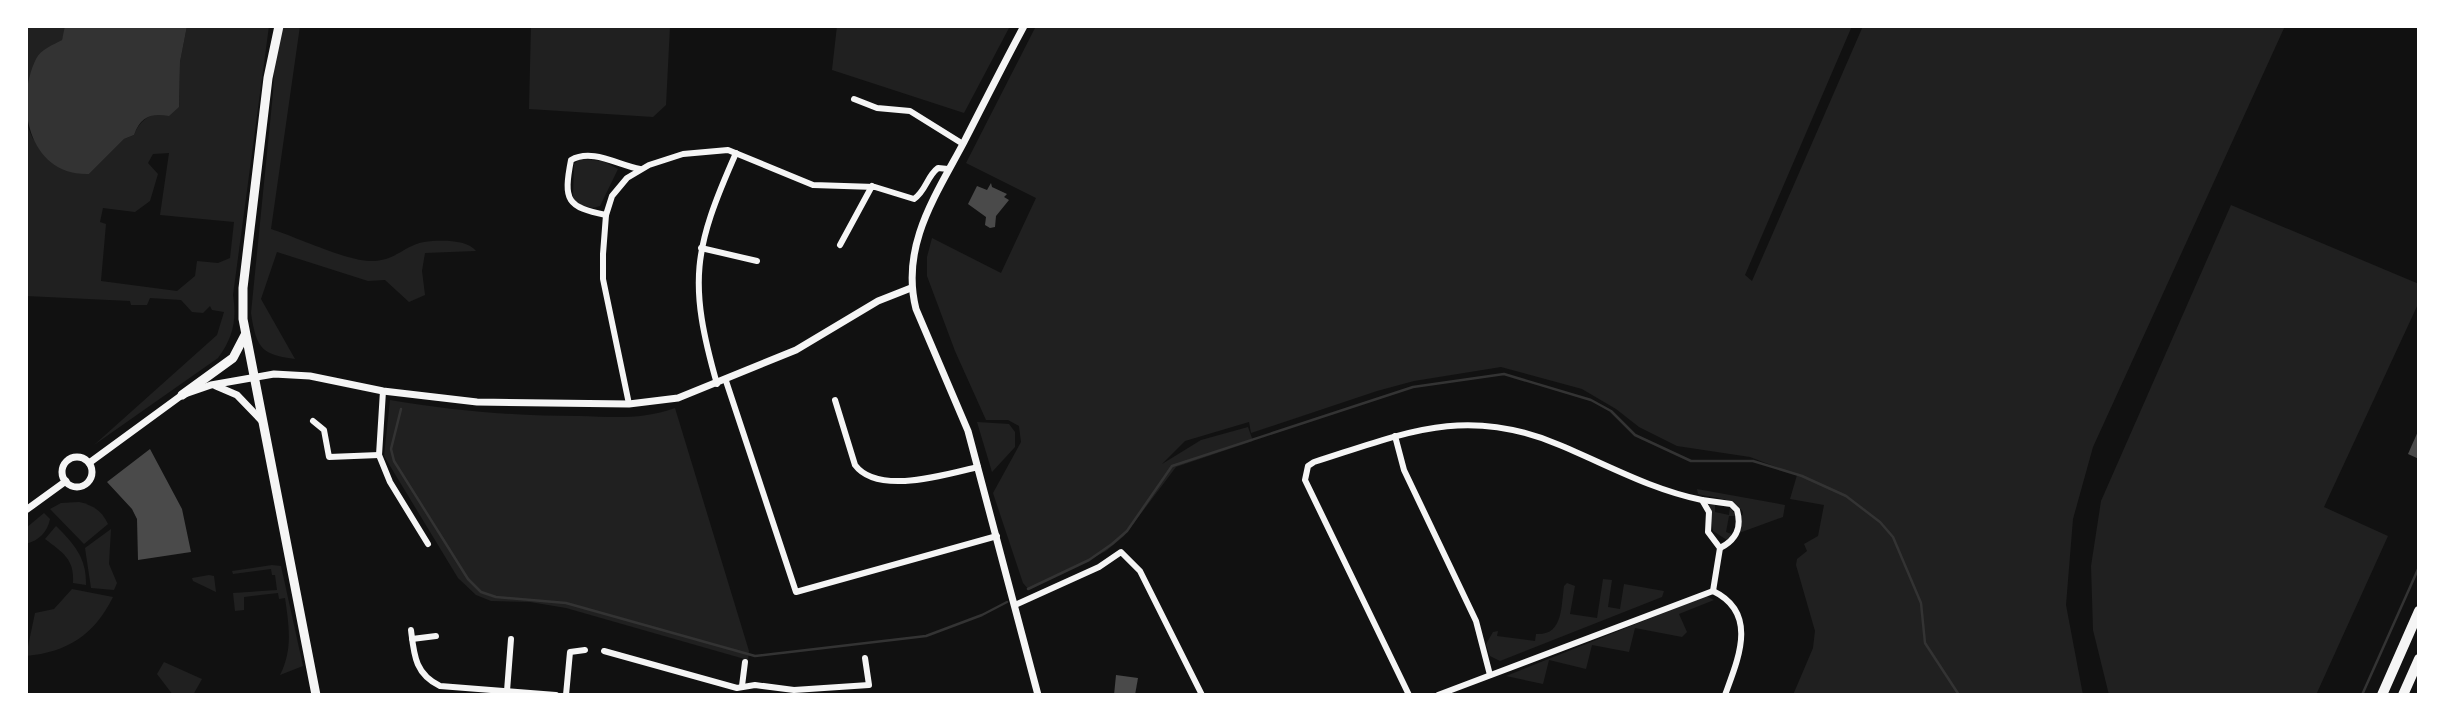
<svg xmlns="http://www.w3.org/2000/svg" width="2445" height="721" font-family="Roboto,sans-serif">
  <style>
    .green { fill: #202020; fill-rule: evenodd }
    .water { fill: #333 }
    .lines { fill: none; stroke-linecap: round; stroke-linejoin: round }
    .stream { stroke: #333; stroke-width: 2.5 }
    .building { fill: #4a4a4a }
    .minor { stroke: #f5f5f5; stroke-width: 6 }
    .tertiary { stroke: #f5f5f5; stroke-width: 7 }
    .primary { stroke: #f5f5f5; stroke-width: 9 }
    .trunk { stroke: #f5f5f5; stroke-width: 10 }
  </style>
  <rect width="100%" height="100%" fill="#111"/>
  <g class="green">
    <path d="M26 26 66 28 62 40C31 57 33 69 26 102Z"/>
    <path d="M187 26H269L233 295C237 320 233 338 218 358L94 445 217 335 224 312 212 310 210 306 203 313 192 312 181 300 150 298 147 305H131L130 301 26 296V123L33 139 89 174 124 139 134 135C142 114 159 112 179 107L180 62ZM169 153 160 215 234 222 230 258 218 263 197 261 195 276 177 291 101 281 106 224 100 222 103 208 135 212 150 201 158 174 148 163 153 154Z"/>
    <path d="M276 26H300L271 229C296 237 345 260 369 261 395 262 403 246 424 242 439 240 467 239 476 251L425 253 422 271 425 295 409 302 385 280 368 281 277 252 261 299 295 359C261 355 256 347 251 313L273 93Z"/>
    <polygon points="531,26 670,26 666,105 653,117 529,109"/>
    <polygon points="837,26 1010,26 964,113 832,70"/>
    <polygon points="1036,26 1852,26 1745,275 1752,281 1863,26 2285,26 2093,447 2073,519 2066,605 2083,695 1793,695 1813,648 1815,631 1796,565 1797,559 1807,551 1804,544 1818,536 1824,505 1790,499 1797,475 1750,457 1677,446 1639,427 1616,409 1582,389 1501,367 1414,381 1377,391 1251,433 1249,422 1185,441 1162,464 1201,440 1248,427 1253,441 1176,467 1124,536 1106,551 1029,590 1023,583 993,493 1021,442 1019,426 1008,420 986,420 955,351 927,276 927,257 932,238 1001,273 1036,198 966,163"/>
    <polygon points="580,159 603,161 618,169 600,206 593,208 576,204 573,198 574,164"/>
    <polygon points="2231,205 2419,284 2419,302 2324,507 2388,536 2316,695 2109,695 2093,630 2091,566 2101,501"/>
    <path d="M390 400C454 411 515 416 579 416 613 417 642 420 675 408L749 651 748 660 566 608 530 602 491 601 476 595 458 578 384 456Z"/>
    <polygon points="977,422 1009,424 1015,432 1015,447 992,472"/>
    <path d="M1697 489 1785 505 1783 517 1739 533 1743 512C1731 496 1716 499 1698 494Z"/>
    <path d="M79 502C93 505 102 511 108 524L84 544 50 509 61 503Z"/>
    <polygon points="1709,505 1715,505 1715,512 1729,515 1730,507 1736,516 1729,516 1726,532 1734,535 1727,540 1713,531"/>
    <path d="M44 513 50 519C47 533 39 540 26 544V528Z"/>
    <path d="M56 526C74 544 87 558 86 585L73 583C75 559 62 552 45 539Z"/>
    <polygon points="111,529 109,564 117,583 114,590 91,588 85,548"/>
    <path d="M272 565 281 566 303 666 280 675C293 649 289 626 285 598L279 599 278 593 244 597V610L235 611 233 593 277 590 275 575H272L271 569 233 574 232 571Z"/>
    <polygon points="209,575 214,576 216,592 193,581 192,578"/>
    <path d="M1603 579 1612 580 1608 607 1620 609 1624 584 1664 591 1662 597 1500 661 1490 656 1486 644 1493 632 1498 631 1497 636 1535 641 1536 634C1563 636 1561 607 1564 586L1567 583 1575 586 1570 614 1597 618Z"/>
    <path d="M72 589 113 597C94 635 68 652 26 656L35 613 54 609Z"/>
    <polygon points="1706,596 1714,600 1679,614 1687,632 1682,637 1635,628 1629,652 1592,645 1586,669 1549,660 1543,684 1506,676"/>
    <polygon points="164,662 202,679 193,695 173,695 157,674"/>
  </g>
  <path class="water" d="M65 26H187L180 62 179 107 169 116C151 113 141 116 134 135L124 139 89 174C29 176 14 104 36 59 41 49 53 45 62 40Z"/>
  <g class="lines">
    <g class="stream">
      <polyline points="401,409 391,449 394,461 468,579 481,592 496,597 566,603 755,656 926,636 982,615 1007,602"/>
      <polyline points="1028,589 1089,560 1112,544 1127,531 1172,466 1413,387 1504,374 1591,400 1611,411 1635,435 1691,461 1753,461 1802,476 1846,496 1880,522 1893,537 1921,603 1925,643 1959,695"/>
      <polyline points="2362,695 2419,567"/>
    </g>
  </g>
  <g class="building">
    <polygon points="991,183 992,187 1007,194 1004,197 1009,200 996,216 995,227 990,228 985,225 986,217 968,204 977,186 987,190"/>
    <polygon points="2419,429 2419,459 2408,454"/>
    <polygon points="150,449 182,509 191,552 138,560 137,519 132,509 107,482"/>
    <polygon points="1116,675 1138,678 1135,695 1114,695"/>
  </g>
  <g class="lines">
    <g class="minor">
      <polyline points="854,99 877,108 910,111 963,144"/>
      <path d="M606 215C567 207 563 201 571 160 592 148 618 165 640 169"/>
      <polyline points="840,245 872,186"/>
      <polyline points="701,248 757,261"/>
      <polyline points="726,381 796,592 997,536"/>
      <path d="M717 384C688 282 693 250 736 153"/>
      <polyline points="383,391 379,455 390,482 428,544"/>
      <path d="M835 400 855 465C878 496 947 474 978 467"/>
      <path d="M629 404 603 279V254L606 215 612 196 627 178 649 165 683 154 728 150 813 185 875 187 914 199C926 191 927 176 938 168L948 169"/>
      <polyline points="313,421 324,430 329,457 379,455"/>
      <polyline points="1395,436 1404,470 1476,621 1490,675"/>
      <path d="M1702 500 1731 504 1737 510C1742 528 1736 540 1720 548"/>
      <polyline points="1015,605 1099,567 1121,552 1140,571 1202,695"/>
      <path d="M411 630C414 655 415 674 440 686L556 695"/>
      <polyline points="412,639 436,636"/>
      <polyline points="604,651 737,688 755,685 794,690 869,685 865,658"/>
      <polyline points="742,686 745,662"/>
      <polyline points="507,691 511,639"/>
      <polyline points="566,695 570,652 585,650"/>
      <path d="M1409 695 1305 480 1308 466 1314 462C1403 434 1464 405 1557 444 1606 464 1649 489 1702 500L1709 512 1708 532 1720 548 1713 591"/>
      <path d="M1438 695 1713 591C1759 613 1738 659 1725 695"/>
    </g>
    <g class="tertiary">
      <path d="M1024 26C1003 65 984 103 964 142 936 195 900 246 916 309L968 431 1038 695"/>
      <polyline points="216,386 237,395 261,420"/>
      <circle cx="77" cy="472" r="15"/>
      <polyline points="89,463 182,395 211,385 274,374 310,376 383,391 477,402 629,404 678,398 796,350 878,301 911,288"/>
      <polyline points="26,510 66,481"/>
    </g>
    <g class="primary">
      <polyline points="279,26 268,78 243,288 243,319 316,695"/>
      <polyline points="182,395 233,358 245,335"/>
    </g>
    <g class="trunk">
      <polyline points="2382,695 2419,611"/>
      <polyline points="2403,695 2419,659"/>
    </g>
  </g>
  <rect width="2445" height="721" fill="none" stroke="#ffffff" stroke-width="56"/>
</svg>
